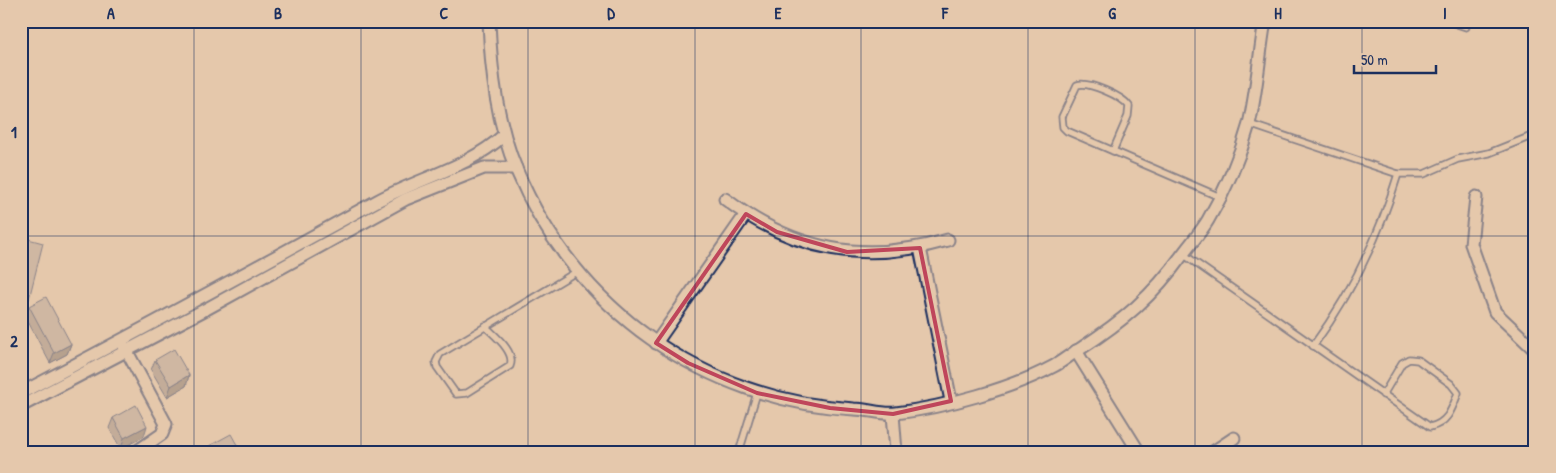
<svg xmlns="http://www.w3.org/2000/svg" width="1556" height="473" font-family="'Patrick Hand',sans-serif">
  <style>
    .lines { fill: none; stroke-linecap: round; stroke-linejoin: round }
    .lane-casing { stroke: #1b2f5e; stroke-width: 9 }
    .street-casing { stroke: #1b2f5e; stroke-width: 15 }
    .lane { stroke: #e5c8ac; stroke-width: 5.5 }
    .street { stroke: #e5c8ac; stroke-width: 11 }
    .wall { fill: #9a8b83; stroke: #1b2f5e }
    .shaded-wall { fill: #7d716a; stroke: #1b2f5e }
    .building { fill: #b3a298; stroke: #1b2f5e }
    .marked { fill: none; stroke: #bf465b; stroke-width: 4; stroke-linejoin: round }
    .grid { fill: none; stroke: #1b2f5e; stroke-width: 1; stroke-opacity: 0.55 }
    .neatline { fill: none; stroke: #1b2f5e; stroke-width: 2 }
    .grid-label { font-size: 16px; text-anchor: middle; font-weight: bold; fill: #1b2f5e }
  </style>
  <rect width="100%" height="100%" fill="#e5c8ac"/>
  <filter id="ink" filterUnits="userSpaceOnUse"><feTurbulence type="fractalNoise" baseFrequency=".02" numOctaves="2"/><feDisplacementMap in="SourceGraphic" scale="10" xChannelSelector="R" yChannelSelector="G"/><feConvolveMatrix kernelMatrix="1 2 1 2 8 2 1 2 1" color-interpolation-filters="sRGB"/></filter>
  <g filter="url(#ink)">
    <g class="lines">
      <defs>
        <g id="lane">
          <polyline points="644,21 667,21"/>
          <polyline points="1448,21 1466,27"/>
          <polyline points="1249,124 1398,174 1424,174 1458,159 1489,153 1529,137"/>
          <path d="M1113 151 1128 116 1129 106C1122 96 1088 81 1077 85L1062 117 1063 127 1067 131 1220 197"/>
          <path d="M1183 254 1430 427C1448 423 1452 409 1458 393L1451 384 1418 360 1409 359 1402 363 1383 395"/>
          <path d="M485 326C495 336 516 352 510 366L467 393 456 394 437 367 436 362 440 354 576 272"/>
          <path d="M1313 346C1352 293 1379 237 1398 174"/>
          <polyline points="739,452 757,393"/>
        </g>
        <g id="street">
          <path d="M489 21C491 72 497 124 517 171 575 309 704 401 854 409 867 409 883 415 896 413 945 407 1011 389 1054 366 1063 361 1071 354 1080 349 1123 321 1152 297 1183 254 1191 243 1201 232 1208 220 1225 191 1240 157 1249 124 1257 91 1259 55 1265 21"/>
          <polyline points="1476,197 1471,244 1495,312 1535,350"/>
          <path d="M725 199C795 252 865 264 948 240"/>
          <polyline points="920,248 951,401"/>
          <polyline points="656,343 746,214"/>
          <polyline points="123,344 166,424 162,434 136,452"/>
          <polyline points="1076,351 1139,452"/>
          <path d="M21 393C141 331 259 266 377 201 419 178 468 168 504 135"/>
          <polyline points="21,406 208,308 406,199 484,168 516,168"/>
          <polyline points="893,414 896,452"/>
          <polyline points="1213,452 1234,438"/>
        </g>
      </defs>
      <use href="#lane" class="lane-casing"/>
      <use href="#street" class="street-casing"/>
      <use href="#lane" class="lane"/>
      <use href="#street" class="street"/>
    </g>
    <g class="wall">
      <polygon points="21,237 29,299 24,313 21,312"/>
      <polygon points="29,306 71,344 67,354 50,363 25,316"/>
      <polygon points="155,360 189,375 186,386 167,397 151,370"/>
      <polygon points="113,418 144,436 121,449 109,428"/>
      <polygon points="209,446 241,452 207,452"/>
    </g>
    <g class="shaded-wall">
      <polygon points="71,344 67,354 50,363 54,353"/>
      <polygon points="189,375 186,386 167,397 171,386"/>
      <polygon points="147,426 144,436 121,449 124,438"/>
    </g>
    <g class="building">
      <polygon points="21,237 43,243 29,299 21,298"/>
      <polygon points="46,297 71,344 54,353 29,306"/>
      <polygon points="174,349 189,375 171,386 155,360"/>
      <polygon points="136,405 147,426 124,438 113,418"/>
      <polygon points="231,434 241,452 212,452 209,446"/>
      <polygon points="179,447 180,452 170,452"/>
      <polygon points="1244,449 1245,452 1239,452"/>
    </g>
  </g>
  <path d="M0 0H1556V473H0ZM746 214 777 232 847 252 920 248 951 401 893 414 830 408 757 393 688 363 656 343Z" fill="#e5c8ac" fill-opacity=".55" fill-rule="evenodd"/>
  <path class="marked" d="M746 214 777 232 847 252 920 248 951 401 893 414 830 408 757 393 688 363 656 343Z"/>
  <path class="grid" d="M194 21V452M361 21V452M528 21V452M695 21V452M861 21V452M1028 21V452M1195 21V452M1362 21V452M21 236H1535"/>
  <rect width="1556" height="473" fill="none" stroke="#e5c8ac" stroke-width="55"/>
  <path d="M1354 65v8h82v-8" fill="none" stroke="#1b2f5e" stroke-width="2.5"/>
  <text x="1361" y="65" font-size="15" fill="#1b2f5e" stroke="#e5c8ac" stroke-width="4" paint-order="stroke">50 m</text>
  <rect x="28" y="28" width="1500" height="418" class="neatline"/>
  <g class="grid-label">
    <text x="111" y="19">A</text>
    <text x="278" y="19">B</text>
    <text x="444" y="19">C</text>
    <text x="611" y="19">D</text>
    <text x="778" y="19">E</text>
    <text x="945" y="19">F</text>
    <text x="1112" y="19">G</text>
    <text x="1278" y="19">H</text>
    <text x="1445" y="19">I</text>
    <text x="14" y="138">1</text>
    <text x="14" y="347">2</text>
  </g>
</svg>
